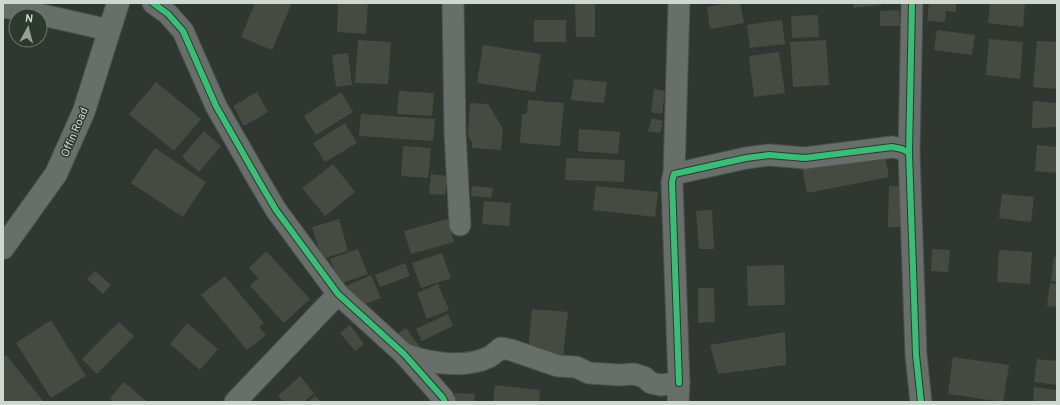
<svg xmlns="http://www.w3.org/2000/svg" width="1060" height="405" font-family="Overpass,sans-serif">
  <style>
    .building { fill: #464b42 }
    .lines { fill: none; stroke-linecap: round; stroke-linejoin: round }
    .minor-casing { stroke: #4c524d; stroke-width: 23 }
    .tertiary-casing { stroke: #4c524d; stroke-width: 24 }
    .minor { stroke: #686e69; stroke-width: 21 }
    .tertiary { stroke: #686e69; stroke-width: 22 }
    .cycleway-casing { stroke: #2c3a2e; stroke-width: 8 }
    .cycleway { stroke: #3abd76; stroke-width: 6 }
    .labels { text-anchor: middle; stroke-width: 3; stroke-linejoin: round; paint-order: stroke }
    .street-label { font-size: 11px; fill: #ced7d0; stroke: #2c3a2e }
  </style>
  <rect width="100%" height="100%" fill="#303630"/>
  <g class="building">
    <polygon points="255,3 292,3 272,50 241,37"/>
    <polygon points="338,3 368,3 366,34 337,32"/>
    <polygon points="575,3 595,3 595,37 576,37"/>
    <polygon points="729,3 740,3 744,23 710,29 707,7"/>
    <polygon points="853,3 881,3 881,5 854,8"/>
    <polygon points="929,3 956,3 956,12 946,11 945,22 927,21"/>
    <polygon points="990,3 1025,3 1023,27 988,23"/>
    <polygon points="899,10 900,26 880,26 880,11"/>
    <polygon points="818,15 819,37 792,38 791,16"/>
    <rect x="534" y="20" width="32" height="22"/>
    <polygon points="782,20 785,44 750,48 747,25"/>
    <polygon points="937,30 975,35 972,55 934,50"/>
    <polygon points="989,39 1023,42 1020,79 986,75"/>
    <polygon points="358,40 391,42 388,84 355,83"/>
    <polygon points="826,40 829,85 793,87 790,42"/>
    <polygon points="1037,41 1057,42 1057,89 1033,87"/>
    <polygon points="483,45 541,54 535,92 477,83"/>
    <polygon points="779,52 785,93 754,97 749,56"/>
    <polygon points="348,53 352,85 336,87 332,55"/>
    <polygon points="574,79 607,82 604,103 571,100"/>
    <polygon points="156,82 201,119 174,151 129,114"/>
    <polygon points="654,89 665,91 662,114 651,112"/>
    <polygon points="399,91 434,93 432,116 397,114"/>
    <polygon points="257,92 268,112 244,126 233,106"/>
    <polygon points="341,92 353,112 316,135 304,116"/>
    <polygon points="528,100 564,103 560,146 520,143 522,114 527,114"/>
    <polygon points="1033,101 1057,103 1057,127 1032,128"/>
    <polygon points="470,103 488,104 503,129 501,150 472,148 472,142 468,136"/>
    <polygon points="361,114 435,119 433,141 359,136"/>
    <polygon points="652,118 663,121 660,133 648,131"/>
    <polygon points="345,123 357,143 325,162 313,143"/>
    <polygon points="579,129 620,132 618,154 578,151"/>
    <polygon points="204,131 221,146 199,172 182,157"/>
    <polygon points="1037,145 1057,147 1057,173 1035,171"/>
    <polygon points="403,146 431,148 428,178 401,176"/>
    <polygon points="155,148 206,182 183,217 131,183"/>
    <polygon points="884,151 889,177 807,193 802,167"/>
    <polygon points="566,158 625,160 624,182 565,180"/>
    <polygon points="333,164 355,192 325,216 302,188"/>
    <polygon points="431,174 447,176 445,195 429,194"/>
    <polygon points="472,186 493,188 491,198 471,196"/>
    <polygon points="596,186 658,192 655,217 593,210"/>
    <polygon points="889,186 902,186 902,227 888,227"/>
    <polygon points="1002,194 1034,197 1031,222 999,218"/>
    <polygon points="484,201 511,203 509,226 482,224"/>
    <polygon points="712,210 714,249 699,249 696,211"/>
    <polygon points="339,219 348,251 322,259 312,227"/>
    <polygon points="447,219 454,242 411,254 404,231"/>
    <polygon points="358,249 368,274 340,284 330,259"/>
    <polygon points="932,249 950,250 948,272 931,271"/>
    <polygon points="999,250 1032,252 1030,284 997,282"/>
    <polygon points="266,251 310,299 284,323 250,286 258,278 249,268"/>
    <polygon points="442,253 451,278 421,288 412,263"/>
    <polygon points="1054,257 1057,257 1057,282 1051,281"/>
    <polygon points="405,263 410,276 380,287 375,275"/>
    <polygon points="784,265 785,305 748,306 747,266"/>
    <polygon points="95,271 111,285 103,294 87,279"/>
    <polygon points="371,275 381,298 355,308 346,286"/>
    <polygon points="225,276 264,323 259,327 266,335 247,350 201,295"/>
    <polygon points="1050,283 1057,284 1057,307 1047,306"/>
    <polygon points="438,284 449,310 427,319 417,293"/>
    <polygon points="698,288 714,288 715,322 698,323"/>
    <polygon points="532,309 568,312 563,355 528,351"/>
    <polygon points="448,314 453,326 422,341 416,329"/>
    <polygon points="51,320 86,376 51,398 16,343"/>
    <polygon points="119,322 134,336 97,374 82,359"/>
    <polygon points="187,323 218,349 200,370 170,344"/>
    <polygon points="350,325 364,344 355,351 340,333"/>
    <polygon points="406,328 420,347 410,354 396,335"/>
    <polygon points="785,332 786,365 718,374 710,345"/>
    <polygon points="6,355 44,402 3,402 3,357"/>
    <polygon points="953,357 1009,365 1003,402 948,394"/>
    <polygon points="1037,359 1057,361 1057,385 1034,382"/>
    <polygon points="300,376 314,393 304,402 283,402 278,396"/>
    <polygon points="124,382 147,402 114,402 110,398"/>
    <polygon points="495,385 540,390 539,402 493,402"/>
    <polygon points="1034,387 1057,390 1057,402 1033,402"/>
    <polygon points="455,393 475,394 474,402 454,402"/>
    <polygon points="315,396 321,402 308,402"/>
  </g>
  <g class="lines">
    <defs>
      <g id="minor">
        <polyline points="153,3 168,14 183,31 216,106 260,183 276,210 338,294 404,354 443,398 445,402"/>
        <polyline points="453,3 455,133 460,225"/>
        <polyline points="912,3 909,153 916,355 921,402"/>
        <polyline points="3,7 25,11 109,30"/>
        <polyline points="674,174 679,3"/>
        <path d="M404 354C427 363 466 369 489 357 493 355 497 351 501 348L511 350 558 366 576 367 589 373 620 375 634 374 644 377 651 383 661 385 679 383 678 402"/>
        <polyline points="679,383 672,182 674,174 746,158 769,155 805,158 892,147 902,149 909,153"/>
        <polyline points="235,402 338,294"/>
      </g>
      <polyline id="tertiary" points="3,248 56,174 84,111 118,3"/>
    </defs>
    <use href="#minor" class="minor-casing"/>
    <use href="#tertiary" class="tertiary-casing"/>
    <use href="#minor" class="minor"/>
    <use href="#tertiary" class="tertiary"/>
    <defs>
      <g id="cycleway">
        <polyline points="153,3 168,14 183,31 216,106 260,183 276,210 338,294 404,354 443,398 445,402"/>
        <polyline points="912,3 909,153 916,355 921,402"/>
        <polyline points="679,383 672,182 674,174 746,158 769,155 805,158 892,147 902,149 909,153"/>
      </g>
    </defs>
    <use href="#cycleway" class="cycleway-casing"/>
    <use href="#cycleway" class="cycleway"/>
  </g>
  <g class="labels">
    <g class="street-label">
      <text transform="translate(74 132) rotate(-67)" y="4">Offin Road</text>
    </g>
  </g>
  <rect width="1060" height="405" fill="none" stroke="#ced7d0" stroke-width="8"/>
  <g transform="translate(28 28) rotate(7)"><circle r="19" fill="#2c3a2e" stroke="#6d796f"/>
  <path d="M0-3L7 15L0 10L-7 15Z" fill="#979f98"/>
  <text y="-6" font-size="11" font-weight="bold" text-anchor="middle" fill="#ced7d0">N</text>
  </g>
</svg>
